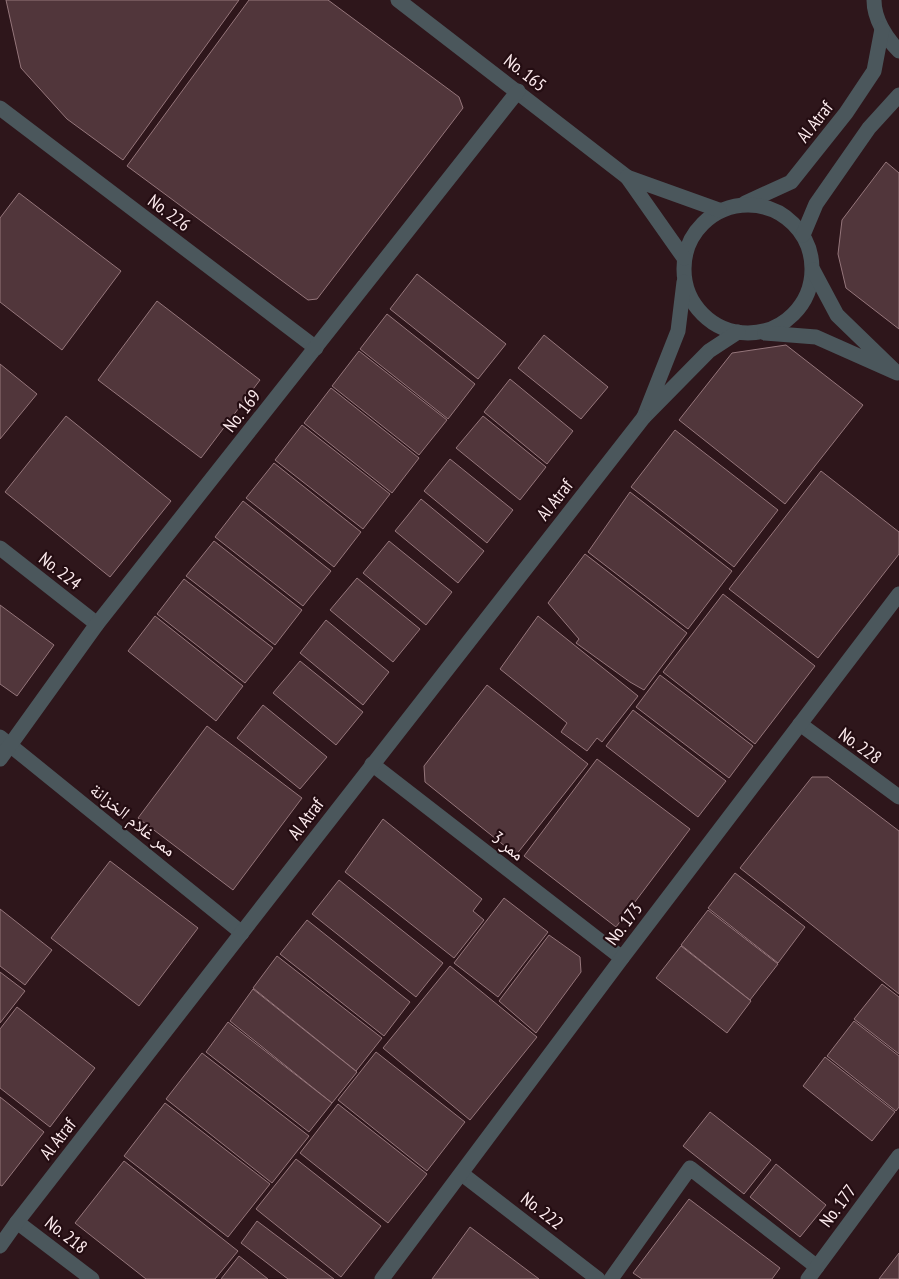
<svg xmlns="http://www.w3.org/2000/svg" width="899" height="1279" font-family="'PT Sans Narrow','Noto Naskh Arabic',sans-serif">
  <style>
    .building { fill: #51363b; stroke: #95767b }
    .lines { fill: none; stroke-linecap: round; stroke-linejoin: round }
    .minor { stroke: #4b575c; stroke-width: 15 }
    .labels { text-anchor: middle; stroke-width: 4.5; stroke-linejoin: round; paint-order: stroke }
    .street-label { font-size: 18px; fill: #fdebee; stroke: #240d12 }
  </style>
  <rect width="100%" height="100%" fill="#2e161b"/>
  <g class="building">
    <polygon points="6,0 239,0 123,160 67,119 21,68"/>
    <polygon points="249,0 328,0 459,97 463,108 317,299 308,300 127,166"/>
    <polygon points="886,162 899,173 899,329 846,288 838,254 842,220"/>
    <polygon points="19,193 121,271 62,350 0,302 0,218"/>
    <polygon points="417,274 506,344 478,379 390,309"/>
    <polygon points="157,301 260,380 201,458 98,380"/>
    <polygon points="387,314 475,384 448,419 360,349"/>
    <polygon points="544,335 608,387 581,419 518,368"/>
    <polygon points="786,345 863,405 785,504 679,420 732,353"/>
    <polygon points="359,351 447,420 419,455 332,386"/>
    <polygon points="0,364 37,394 0,439"/>
    <polygon points="510,379 573,431 547,464 484,412"/>
    <polygon points="331,388 419,458 392,493 304,423"/>
    <polygon points="66,416 171,501 110,577 5,492"/>
    <polygon points="483,416 546,467 520,500 456,448"/>
    <polygon points="302,425 390,494 363,529 275,460"/>
    <polygon points="675,430 778,510 734,567 631,487"/>
    <polygon points="450,459 513,510 487,543 424,491"/>
    <polygon points="274,463 361,532 334,567 246,498"/>
    <polygon points="821,471 899,532 899,554 818,658 729,589"/>
    <polygon points="630,492 732,571 688,629 588,552"/>
    <polygon points="421,499 484,551 458,583 395,531"/>
    <polygon points="243,501 331,571 303,606 215,537"/>
    <polygon points="214,541 302,610 275,645 186,576"/>
    <polygon points="389,541 452,592 426,625 363,573"/>
    <polygon points="585,554 687,633 644,690 630,682 576,643 579,639 548,603"/>
    <polygon points="357,578 420,629 393,662 330,610"/>
    <polygon points="184,579 273,648 245,683 157,614"/>
    <polygon points="723,594 815,666 755,744 663,672"/>
    <polygon points="0,605 54,645 17,696 0,684"/>
    <polygon points="155,616 243,686 216,721 128,651"/>
    <polygon points="538,616 638,696 602,742 597,738 587,751 561,732 567,723 500,669"/>
    <polygon points="326,620 389,672 363,705 300,653"/>
    <polygon points="300,661 363,712 336,745 273,693"/>
    <polygon points="660,675 753,746 729,778 636,707"/>
    <polygon points="487,685 588,764 516,855 425,782 424,766"/>
    <polygon points="263,705 327,757 300,789 237,738"/>
    <polygon points="633,710 726,781 698,817 606,746"/>
    <polygon points="207,726 302,798 233,890 138,818"/>
    <polygon points="597,759 690,829 616,927 524,856"/>
    <polygon points="812,777 828,777 899,831 899,994 740,868"/>
    <polygon points="383,819 482,899 473,911 484,920 454,958 345,872"/>
    <polygon points="110,861 198,928 139,1006 51,938"/>
    <polygon points="735,873 805,927 778,963 708,908"/>
    <polygon points="339,880 443,963 416,997 312,914"/>
    <polygon points="504,898 548,932 498,997 454,963"/>
    <polygon points="0,909 52,950 25,985 0,966"/>
    <polygon points="708,910 778,964 750,1000 681,945"/>
    <polygon points="307,920 410,1002 384,1036 280,954"/>
    <polygon points="549,935 580,957 581,972 536,1033 499,1001"/>
    <polygon points="681,946 751,1001 727,1033 656,978"/>
    <polygon points="277,956 382,1038 356,1071 253,988"/>
    <polygon points="450,966 537,1037 470,1120 383,1048"/>
    <polygon points="0,972 25,991 0,1023"/>
    <polygon points="882,984 899,997 899,1054 854,1019"/>
    <polygon points="253,989 357,1072 332,1103 230,1021"/>
    <polygon points="17,1007 95,1068 50,1127 0,1088 0,1029"/>
    <polygon points="854,1021 899,1056 899,1107 896,1111 827,1056"/>
    <polygon points="228,1022 332,1103 309,1132 206,1052"/>
    <polygon points="376,1052 465,1122 427,1171 338,1100"/>
    <polygon points="202,1053 309,1136 272,1183 166,1099"/>
    <polygon points="825,1057 895,1112 872,1141 803,1086"/>
    <polygon points="0,1097 44,1132 2,1186 0,1185"/>
    <polygon points="165,1103 270,1184 228,1237 124,1156"/>
    <polygon points="338,1104 427,1174 388,1223 300,1153"/>
    <polygon points="710,1112 771,1160 744,1194 683,1146"/>
    <polygon points="296,1159 381,1226 341,1277 256,1209"/>
    <polygon points="124,1161 238,1251 215,1279 146,1279 75,1223"/>
    <polygon points="776,1164 826,1205 800,1237 750,1197"/>
    <polygon points="689,1199 780,1268 772,1279 642,1279 633,1273"/>
    <polygon points="257,1221 334,1279 288,1279 241,1243"/>
    <polygon points="470,1227 539,1279 432,1279"/>
    <polygon points="899,1253 899,1279 879,1279"/>
    <polygon points="239,1256 268,1279 221,1279"/>
  </g>
  <g class="lines">
    <g class="minor">
      <polyline points="398,0 627,177"/>
      <path d="M874 0C874 19 886 38 899 51"/>
      <polyline points="0,108 316,348"/>
      <polyline points="745,203 791,182 846,113 874,71 882,29"/>
      <circle cx="748" cy="269" r="64"/>
      <polyline points="803,235 816,204 869,128 899,95"/>
      <polyline points="684,258 627,177 719,210"/>
      <polyline points="684,282 678,331 644,417 709,351 738,332"/>
      <polyline points="765,333 816,337 897,373 837,315 813,270"/>
      <polyline points="0,548 97,624"/>
      <polyline points="800,724 899,797"/>
      <polyline points="0,737 242,933"/>
      <polyline points="0,759 97,624 518,91"/>
      <polyline points="372,764 622,958"/>
      <polyline points="462,1174 598,1279"/>
      <polyline points="17,1222 92,1279"/>
      <path d="M0 1246 17 1222C226 954 434 684 644 417"/>
      <polyline points="382,1279 622,958 899,594"/>
      <polyline points="611,1279 690,1168 817,1267"/>
      <polyline points="808,1279 899,1156"/>
    </g>
  </g>
  <g class="labels">
    <g class="street-label">
      <text transform="translate(525 73) rotate(38)" y="6">No. 165</text>
      <text transform="translate(815 122) rotate(-52)" y="6">Al Atraf</text>
      <text transform="translate(169 213) rotate(37)" y="6">No. 226</text>
      <text transform="translate(242 411) rotate(-52)" y="6">No. 169</text>
      <text transform="translate(555 500) rotate(-52)" y="6">Al Atraf</text>
      <text transform="translate(60 571) rotate(38)" y="6">No. 224</text>
      <text transform="translate(860 746) rotate(36)" y="6">No. 228</text>
      <text transform="translate(306 819) rotate(-53)" y="6">Al Atraf</text>
      <text transform="translate(133 820) rotate(39)" y="6">ممر غلام الخزانة</text>
      <text transform="translate(508 846) rotate(38)" y="6">ممر 3</text>
      <text transform="translate(624 924) rotate(-53)" y="6">No. 173</text>
      <text transform="translate(58 1139) rotate(-52)" y="6">Al Atraf</text>
      <text transform="translate(838 1206) rotate(-53)" y="6">No. 177</text>
      <text transform="translate(542 1211) rotate(38)" y="6">No. 222</text>
      <text transform="translate(66 1235) rotate(38)" y="6">No. 218</text>
    </g>
  </g>
</svg>
